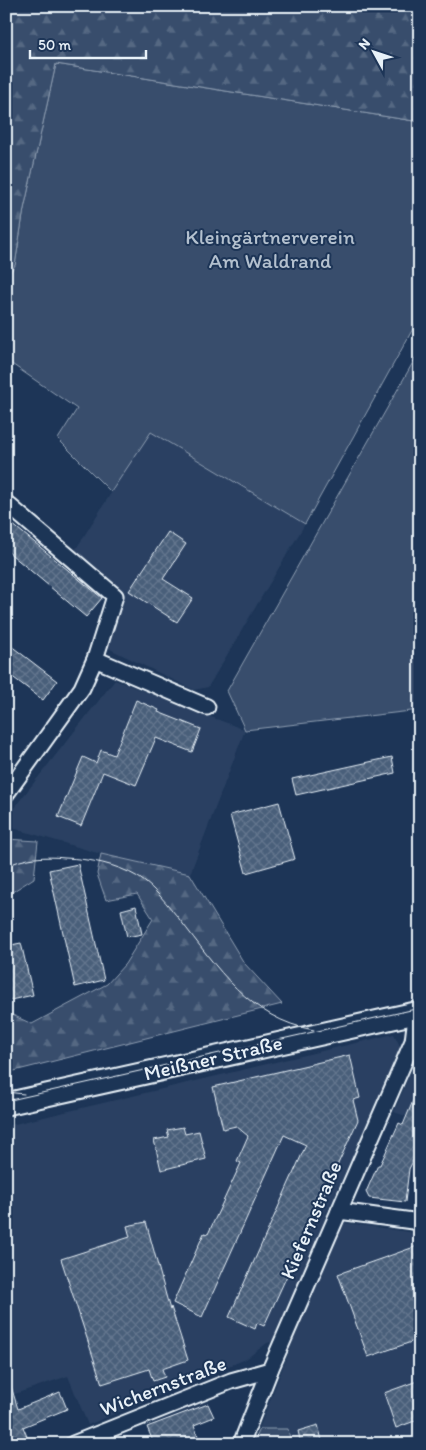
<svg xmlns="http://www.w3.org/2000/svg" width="426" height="1450" font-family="Itim,sans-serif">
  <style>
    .built { fill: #2a4162 }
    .green { fill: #374d6c; stroke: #909fb2 }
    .forest { fill: url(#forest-firs); stroke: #909fb2 }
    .building { fill: url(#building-cross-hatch); stroke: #e8f1f8 }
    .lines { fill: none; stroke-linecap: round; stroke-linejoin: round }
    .street-casing { stroke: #e8f1f8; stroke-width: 19 }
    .secondary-casing { stroke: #e8f1f8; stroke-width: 25 }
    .street { stroke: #1d3557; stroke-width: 15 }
    .secondary { stroke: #1d3557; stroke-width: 21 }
    .tram { stroke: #e8f1f8; stroke-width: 1 }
    .labels { text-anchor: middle; stroke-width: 4; stroke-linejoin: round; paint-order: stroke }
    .park-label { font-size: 21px; fill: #b3c0ce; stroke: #1d3557 }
    .street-label { font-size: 21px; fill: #e8f1f8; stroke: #1d3557 }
  </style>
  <defs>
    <pattern id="forest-firs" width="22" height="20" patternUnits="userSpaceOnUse" patternTransform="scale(1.25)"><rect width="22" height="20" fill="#374d6c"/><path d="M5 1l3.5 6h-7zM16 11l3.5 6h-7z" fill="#546782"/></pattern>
    <pattern id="building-cross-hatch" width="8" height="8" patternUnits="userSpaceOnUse" patternTransform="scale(1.25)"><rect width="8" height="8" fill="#495e7a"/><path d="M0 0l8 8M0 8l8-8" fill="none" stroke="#63768e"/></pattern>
  </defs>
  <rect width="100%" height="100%" fill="#1d3557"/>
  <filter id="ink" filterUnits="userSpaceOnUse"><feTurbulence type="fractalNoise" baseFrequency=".02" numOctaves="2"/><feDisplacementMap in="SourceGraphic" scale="10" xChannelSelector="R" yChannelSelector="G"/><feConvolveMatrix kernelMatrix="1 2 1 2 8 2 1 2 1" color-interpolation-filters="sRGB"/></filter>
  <g filter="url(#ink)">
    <g class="built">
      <polygon points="150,431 305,524 208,687 194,690 106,647 121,597 74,552"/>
      <polygon points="115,680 245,730 190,874 101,854 6,826 6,818"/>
      <polygon points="394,1034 402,1050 326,1214 347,1223 416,1233 420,1190 420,1444 253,1444 295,1336 267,1343 246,1359 88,1425 68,1376 6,1397 6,1126"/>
      <polygon points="420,1049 420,1121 394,1112"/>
    </g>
    <g class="green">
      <polygon points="56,64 420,122 420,316 305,524 151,432 111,492 58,439 77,409 6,360 6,279 15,265 24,209"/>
      <polygon points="420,350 420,710 245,730 227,691"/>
      <polygon points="260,1429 288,1429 291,1444 253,1444"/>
    </g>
    <g class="forest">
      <polygon points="6,6 420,6 420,122 56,64 24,209 15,265 6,279"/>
      <polygon points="6,839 38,841 34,878 6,896"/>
      <polygon points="101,854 190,874 244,963 282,1004 6,1073 6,1012 32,1024 107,984 125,964 153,919 137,894 106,900 97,874"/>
    </g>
    <g class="building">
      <polygon points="6,519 102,598 86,617 6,550"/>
      <polygon points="168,532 186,544 163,579 193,598 177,622 129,591"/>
      <polygon points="6,642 57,681 43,700 6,672"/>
      <polygon points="136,700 159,710 158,712 201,729 192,752 156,738 136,785 103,772 81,826 58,817 83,757 96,763 101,750 114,755"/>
      <polygon points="392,757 395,773 296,795 292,779"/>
      <polygon points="279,802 295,859 246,873 230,815"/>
      <polygon points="78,864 104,980 75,987 49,870"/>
      <polygon points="136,906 142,934 127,937 121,910"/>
      <polygon points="21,943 33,995 6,1001 6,946"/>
      <polygon points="350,1055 360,1098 353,1100 358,1120 264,1326 257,1323 255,1329 229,1317 306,1145 284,1135 202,1317 173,1303 204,1233 208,1234 241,1163 237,1161 248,1136 236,1126 223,1129 213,1087"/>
      <polygon points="420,1084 420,1147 409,1169 405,1202 369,1198 366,1192 378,1165 380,1165 399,1123 403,1125"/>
      <polygon points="183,1127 185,1134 199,1131 206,1159 161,1170 154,1140 169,1137 167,1130"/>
      <polygon points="146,1222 170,1310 171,1307 188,1360 162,1369 165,1377 153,1381 149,1369 102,1384 61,1259 130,1237 127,1226"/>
      <polygon points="420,1245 420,1339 368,1357 338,1274"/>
      <polygon points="9,1380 18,1409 60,1392 67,1409 23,1427 28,1439 15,1444 6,1444 6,1381"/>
      <polygon points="420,1380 420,1419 396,1428 384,1393"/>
      <polygon points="208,1404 214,1417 194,1425 198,1436 178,1444 154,1444 147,1427"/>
      <polygon points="318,1425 323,1444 301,1444 298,1431"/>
    </g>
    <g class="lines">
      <defs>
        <g id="street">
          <polyline points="6,503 115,596 95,659 82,688 6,794"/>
          <polyline points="95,659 207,707"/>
          <polyline points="339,1211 420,1222"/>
          <polyline points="73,1444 231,1381 270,1370"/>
          <polyline points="241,1444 270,1370 413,1041 415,1025 413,1013"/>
        </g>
        <polyline id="secondary" points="6,1104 420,1012"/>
      </defs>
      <use href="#street" class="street-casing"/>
      <use href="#secondary" class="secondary-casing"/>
      <use href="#street" class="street"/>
      <use href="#secondary" class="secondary"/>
      <g class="tram">
        <path d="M6 867C22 857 47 856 65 858 90 859 116 864 138 877 155 888 168 905 180 920 217 967 249 1019 314 1030"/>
        <polyline points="6,1092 24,1094"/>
        <polyline points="6,1101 420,1008"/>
      </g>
    </g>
  </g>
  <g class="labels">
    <g class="park-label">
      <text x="270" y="244">Kleingärtnerverein<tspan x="270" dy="24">Am Waldrand</tspan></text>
    </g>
    <g class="street-label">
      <text transform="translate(213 1058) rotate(-13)" y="7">Meißner Straße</text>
      <text transform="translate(311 1220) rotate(-67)" y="7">Kiefernstraße</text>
      <text transform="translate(163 1386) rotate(-21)" y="7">Wichernstraße</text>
    </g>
  </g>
  <rect width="426" height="1450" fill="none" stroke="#1d3557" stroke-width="25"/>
  <rect x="12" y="12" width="401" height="1425" fill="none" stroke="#e8f1f8" stroke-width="2" filter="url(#ink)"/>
  <g transform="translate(374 52) rotate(310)" stroke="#1d3557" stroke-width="4" paint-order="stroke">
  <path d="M0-4L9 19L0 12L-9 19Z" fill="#e8f1f8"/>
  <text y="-8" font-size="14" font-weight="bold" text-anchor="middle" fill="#e8f1f8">N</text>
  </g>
  <path d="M30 50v8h116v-8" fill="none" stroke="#e8f1f8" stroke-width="2.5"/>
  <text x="38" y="50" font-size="15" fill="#e8f1f8" stroke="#1d3557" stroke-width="4" paint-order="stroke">50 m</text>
</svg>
